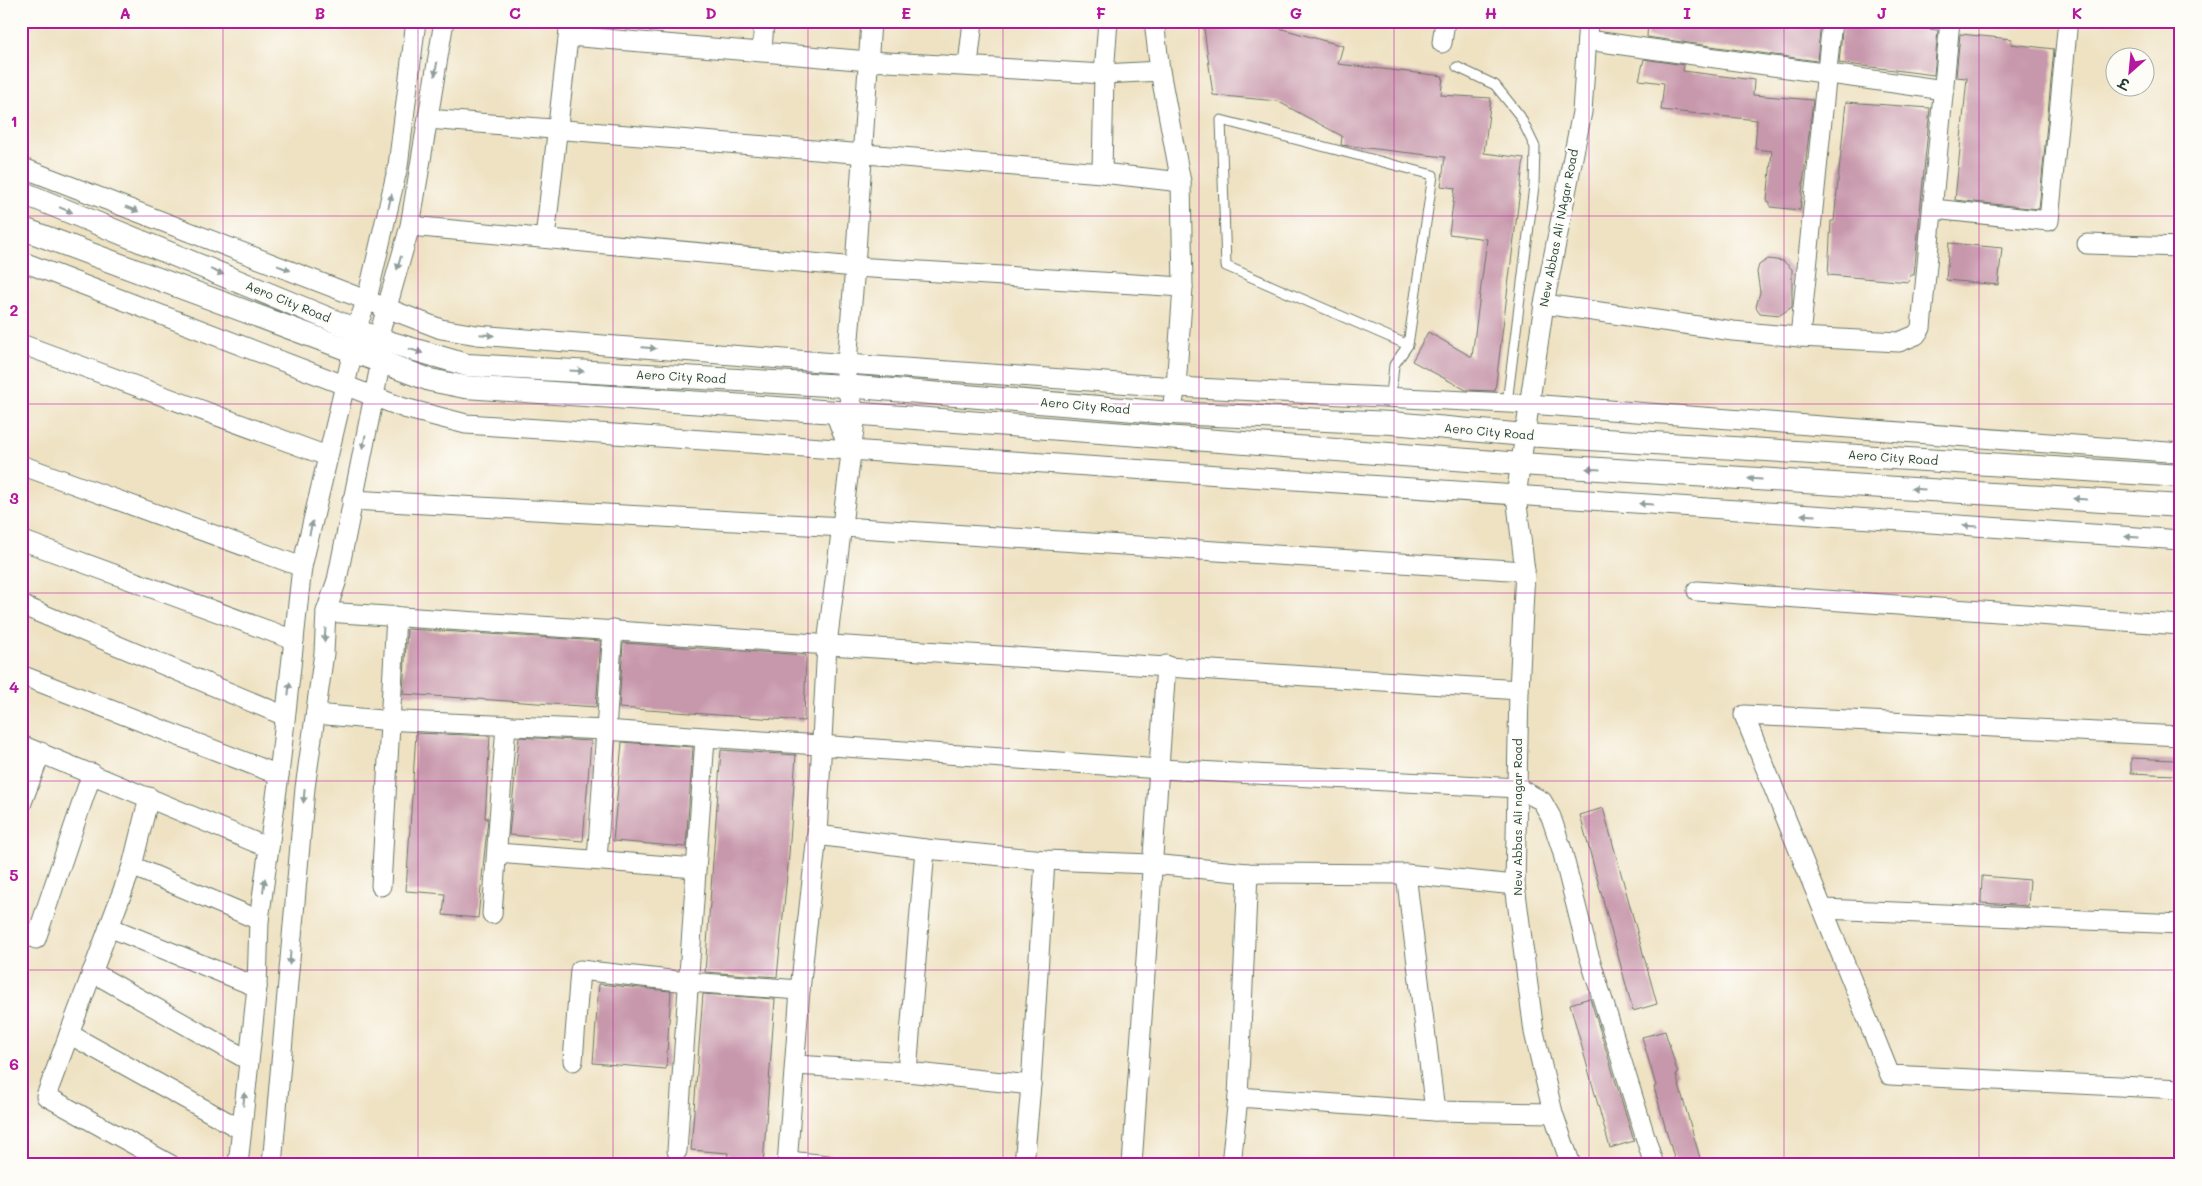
<svg xmlns="http://www.w3.org/2000/svg" width="2202" height="1186" font-family="Mali,'Playpen Sans Deva',sans-serif">
  <style>
    .building { fill: #c797ab }
    .lines { fill: none; stroke-linecap: round; stroke-linejoin: round }
    .service-casing { stroke: #687766; stroke-width: 11 }
    .minor-casing { stroke: #687766; stroke-width: 21 }
    .tertiary-casing { stroke: #687766; stroke-width: 24 }
    .service { stroke: #fff; stroke-width: 9 }
    .minor { stroke: #fff; stroke-width: 19 }
    .tertiary { stroke: #fff; stroke-width: 22 }
    .oneway { fill: #8f9e9a }
    .grid { fill: none; stroke: #b5179e; stroke-width: 1; stroke-opacity: 0.55 }
    .labels { text-anchor: middle; stroke-width: 5; stroke-linejoin: round; paint-order: stroke }
    .street-label { font-size: 12px; fill: #1f3d34; stroke: #fdfcf7 }
    .neatline { fill: none; stroke: #b5179e; stroke-width: 2 }
    .grid-label { font-size: 16px; text-anchor: middle; font-weight: bold; fill: #b5179e }
  </style>
  <rect width="100%" height="100%" fill="#fdfcf7"/>
  <filter id="ink" filterUnits="userSpaceOnUse"><feTurbulence type="fractalNoise" baseFrequency=".02" numOctaves="2"/><feDisplacementMap in="SourceGraphic" scale="10" xChannelSelector="R" yChannelSelector="G"/><feConvolveMatrix kernelMatrix="1 2 1 2 8 2 1 2 1" color-interpolation-filters="sRGB"/></filter>
  <filter id="wash" filterUnits="userSpaceOnUse"><feTurbulence type="fractalNoise" baseFrequency=".0096" numOctaves="4" result="noise"/><feDisplacementMap in="SourceGraphic" scale="20" xChannelSelector="R" yChannelSelector="G"/><feGaussianBlur stdDeviation="1.12" result="paint"/><feColorMatrix in="noise" values="0 0 0 0 0 0 0 0 0 0 0 0 0 0 0 0 0 1.4 0 .05"/><feComposite in="paint" operator="in"/></filter>
  <g filter="url(#wash)">
    <rect width="100%" height="100%" fill="#efe2c3"/>
    <g id="blocks">
      <g class="building">
        <polygon points="1203,21 1254,21 1343,46 1338,64 1443,76 1441,95 1491,98 1484,153 1524,158 1495,391 1466,390 1412,361 1428,332 1472,357 1487,239 1449,234 1455,188 1441,186 1445,157 1341,145 1342,136 1277,101 1213,95"/>
        <polygon points="1648,21 1821,21 1817,61 1647,37"/>
        <polygon points="1843,21 1884,21 1884,25 1938,30 1934,75 1839,63"/>
        <polygon points="1960,34 2012,39 2011,44 2054,49 2039,209 1955,200 1967,78 1956,77"/>
        <polygon points="1644,59 1684,65 1683,71 1754,80 1753,95 1813,100 1800,210 1770,207 1770,202 1767,201 1772,151 1755,149 1757,120 1661,110 1664,83 1639,80"/>
        <polygon points="1846,102 1930,108 1914,275 1910,275 1909,282 1828,275 1831,221 1834,221"/>
        <polygon points="1949,243 2002,248 1998,285 1946,280"/>
        <polygon points="1768,259 1783,261 1792,269 1792,307 1780,315 1760,313 1756,307 1760,292 1757,272 1759,265"/>
        <polygon points="407,629 601,641 596,707 403,694"/>
        <polygon points="623,643 806,655 804,721 619,708"/>
        <polygon points="416,733 490,736 485,818 488,818 478,918 443,915 445,894 406,891"/>
        <polygon points="519,737 591,741 583,841 509,835"/>
        <polygon points="622,742 693,747 686,847 613,841"/>
        <polygon points="721,750 796,755 789,855 777,977 705,972"/>
        <polygon points="2131,758 2175,760 2175,775 2131,773"/>
        <polygon points="1603,808 1657,1004 1633,1011 1580,815"/>
        <polygon points="1982,876 2030,880 2028,906 1981,903"/>
        <polygon points="599,984 671,991 666,1069 593,1063"/>
        <polygon points="703,994 775,999 763,1165 727,1165 728,1153 691,1150"/>
        <polygon points="1590,998 1634,1141 1610,1148 1570,1004"/>
        <polygon points="1665,1031 1678,1074 1676,1075 1702,1165 1676,1165 1661,1112 1654,1087 1656,1086 1642,1037"/>
      </g>
    </g>
  </g>
  <g filter="url(#ink)">
    <use href="#blocks" fill-opacity="0" stroke="#687766" stroke-width="1"/>
    <g class="lines">
      <defs>
        <g id="service">
          <polyline points="1457,67 1495,85 1520,116 1535,147 1534,186 1507,403"/>
          <polyline points="1391,396 1394,365 1408,345 1433,175 1221,120 1226,266 1408,345"/>
        </g>
        <g id="minor">
          <polyline points="1154,21 1160,71 1181,182 1183,287 1176,387 1171,413"/>
          <polyline points="569,36 869,61 1104,74 1160,71"/>
          <polyline points="1587,40 1944,90"/>
          <polyline points="1442,43 1445,21"/>
          <polyline points="762,51 764,21"/>
          <polyline points="968,65 973,21"/>
          <polyline points="428,119 1102,173 1181,182"/>
          <polyline points="21,167 441,329 477,335 847,364 1176,387 1529,404 2181,453"/>
          <polyline points="1102,173 1104,74 1108,21"/>
          <polyline points="1933,209 2049,221 2067,30"/>
          <polyline points="410,226 855,267 1183,287"/>
          <polyline points="545,238 570,21"/>
          <polyline points="2087,244 2181,247"/>
          <polyline points="21,261 404,408 466,424 2181,540"/>
          <polyline points="1544,304 1733,331 1800,337 1899,342 1916,335 1921,328 1950,21"/>
          <polyline points="1800,337 1832,21"/>
          <polyline points="21,344 327,456"/>
          <polyline points="21,465 302,567"/>
          <polyline points="352,500 843,527 1525,571"/>
          <polyline points="21,540 294,640"/>
          <polyline points="1697,591 2181,625"/>
          <polyline points="21,605 285,716"/>
          <polyline points="326,612 1519,690"/>
          <polyline points="21,675 279,775"/>
          <polyline points="316,714 381,720 605,730 1160,769 1518,788 1542,801 1551,817 1562,850 1587,949 1654,1165"/>
          <polyline points="2181,736 1744,715 1890,1075 2181,1089"/>
          <polyline points="21,745 269,848"/>
          <polyline points="149,797 132,866 46,1096 171,1165"/>
          <polyline points="21,805 41,752"/>
          <polyline points="817,835 925,849 1045,860 1151,864 1248,873 1406,874 1515,885"/>
          <polyline points="497,853 696,868"/>
          <polyline points="597,860 613,629"/>
          <polyline points="132,866 259,920"/>
          <polyline points="1406,874 1435,1111"/>
          <polyline points="381,886 396,616"/>
          <polyline points="1823,909 2181,924"/>
          <polyline points="492,914 506,725"/>
          <polyline points="109,927 257,987"/>
          <polyline points="21,928 36,939 92,773"/>
          <polyline points="92,972 248,1060"/>
          <polyline points="69,1034 240,1129"/>
          <polyline points="573,1061 580,970 688,982 800,990"/>
          <polyline points="796,1065 907,1072 1031,1085"/>
          <polyline points="907,1072 925,849"/>
          <polyline points="1238,1097 1435,1111 1553,1113"/>
          <polyline points="677,1151 705,738"/>
          <polyline points="788,1161 828,1165"/>
          <polyline points="238,1165 257,987 259,920 279,775 302,567 353,351 356,330 367,299 398,166 416,21"/>
          <polyline points="272,1165 305,788 324,653 326,612 337,580 381,361 378,339 410,226 444,21"/>
          <polyline points="787,1165 800,990 817,835 827,644 856,414 845,386 855,267 871,21"/>
          <polyline points="1024,1165 1031,1085 1045,860"/>
          <polyline points="1132,1165 1166,665"/>
          <polyline points="1231,1165 1238,1097 1248,873"/>
          <polyline points="1571,1165 1553,1113 1534,1032 1515,885 1519,690 1525,571 1516,496 1544,304 1582,112 1588,21"/>
        </g>
        <g id="tertiary">
          <polyline points="21,192 378,339 467,365 845,386 1171,413 1392,423 1525,435 2181,476"/>
          <polyline points="21,228 430,380 465,387 836,412 1521,464 2181,506"/>
          <polyline points="836,412 852,452"/>
        </g>
      </defs>
      <use href="#service" class="service-casing"/>
      <use href="#minor" class="minor-casing"/>
      <use href="#tertiary" class="tertiary-casing"/>
      <use href="#service" class="service"/>
      <use href="#minor" class="minor"/>
      <use href="#tertiary" class="tertiary"/>
    </g>
    <defs><path id="oneway-solid" d="M-6-.8H1V-3.2L6.5 0L1 3.2V.8H-6Z" transform="scale(1.25)"/></defs>
    <g class="oneway">
      <use href="#oneway-solid" transform="translate(436 69) rotate(99)"/>
      <use href="#oneway-solid" transform="translate(390 201) rotate(-77)"/>
      <use href="#oneway-solid" transform="translate(132 209) rotate(21)"/>
      <use href="#oneway-solid" transform="translate(66 210) rotate(22)"/>
      <use href="#oneway-solid" transform="translate(399 263) rotate(106)"/>
      <use href="#oneway-solid" transform="translate(284 268) rotate(21)"/>
      <use href="#oneway-solid" transform="translate(217 272) rotate(22)"/>
      <use href="#oneway-solid" transform="translate(487 335) rotate(5)"/>
      <use href="#oneway-solid" transform="translate(649 348) rotate(5)"/>
      <use href="#oneway-solid" transform="translate(416 351) rotate(18)"/>
      <use href="#oneway-solid" transform="translate(577 371) rotate(3)"/>
      <use href="#oneway-solid" transform="translate(364 442) rotate(102)"/>
      <use href="#oneway-solid" transform="translate(1593 469) rotate(-176)"/>
      <use href="#oneway-solid" transform="translate(1755 479) rotate(-176)"/>
      <use href="#oneway-solid" transform="translate(1918 489) rotate(-176)"/>
      <use href="#oneway-solid" transform="translate(2080 499) rotate(-176)"/>
      <use href="#oneway-solid" transform="translate(1646 504) rotate(-176)"/>
      <use href="#oneway-solid" transform="translate(1808 515) rotate(-176)"/>
      <use href="#oneway-solid" transform="translate(1970 526) rotate(-176)"/>
      <use href="#oneway-solid" transform="translate(311 528) rotate(-77)"/>
      <use href="#oneway-solid" transform="translate(2132 537) rotate(-176)"/>
      <use href="#oneway-solid" transform="translate(325 635) rotate(94)"/>
      <use href="#oneway-solid" transform="translate(289 689) rotate(-84)"/>
      <use href="#oneway-solid" transform="translate(304 796) rotate(95)"/>
      <use href="#oneway-solid" transform="translate(264 885) rotate(-82)"/>
      <use href="#oneway-solid" transform="translate(290 958) rotate(95)"/>
      <use href="#oneway-solid" transform="translate(244 1099) rotate(-83)"/>
    </g>
  </g>
  <path class="grid" d="M223 21V1165M418 21V1165M613 21V1165M808 21V1165M1003 21V1165M1199 21V1165M1394 21V1165M1589 21V1165M1784 21V1165M1979 21V1165M21 216H2181M21 404H2181M21 593H2181M21 781H2181M21 970H2181"/>
  <g class="labels">
    <g class="street-label">
      <text transform="translate(1559 228) rotate(-79)" y="4">New Abbas Ali NAgar Road</text>
      <text transform="translate(288 302) rotate(22)" y="4">Aero City Road</text>
      <text transform="translate(681 377) rotate(3)" y="4">Aero City Road</text>
      <text transform="translate(1085 406) rotate(5)" y="4">Aero City Road</text>
      <text transform="translate(1489 432) rotate(5)" y="4">Aero City Road</text>
      <text transform="translate(1893 458) rotate(4)" y="4">Aero City Road</text>
      <text transform="translate(1518 817) rotate(-90)" y="4">New Abbas Ali nagar Road</text>
    </g>
  </g>
  <rect width="2202" height="1186" fill="none" stroke="#fdfcf7" stroke-width="55"/>
  <g transform="translate(2130 72) rotate(207)"><circle r="24" fill="#fdfcf7" stroke="#a4b0a9"/>
  <path d="M0-4L9 19L0 12L-9 19Z" fill="#b5179e"/>
  <text y="-8" font-size="14" font-weight="bold" text-anchor="middle" fill="#1f3d34">उ</text>
  </g>
  <rect x="28" y="28" width="2146" height="1130" class="neatline"/>
  <g class="grid-label">
    <text x="125" y="19">A</text>
    <text x="320" y="19">B</text>
    <text x="515" y="19">C</text>
    <text x="711" y="19">D</text>
    <text x="906" y="19">E</text>
    <text x="1101" y="19">F</text>
    <text x="1296" y="19">G</text>
    <text x="1491" y="19">H</text>
    <text x="1687" y="19">I</text>
    <text x="1882" y="19">J</text>
    <text x="2077" y="19">K</text>
    <text x="14" y="127">1</text>
    <text x="14" y="316">2</text>
    <text x="14" y="504">3</text>
    <text x="14" y="693">4</text>
    <text x="14" y="881">5</text>
    <text x="14" y="1070">6</text>
  </g>
</svg>
